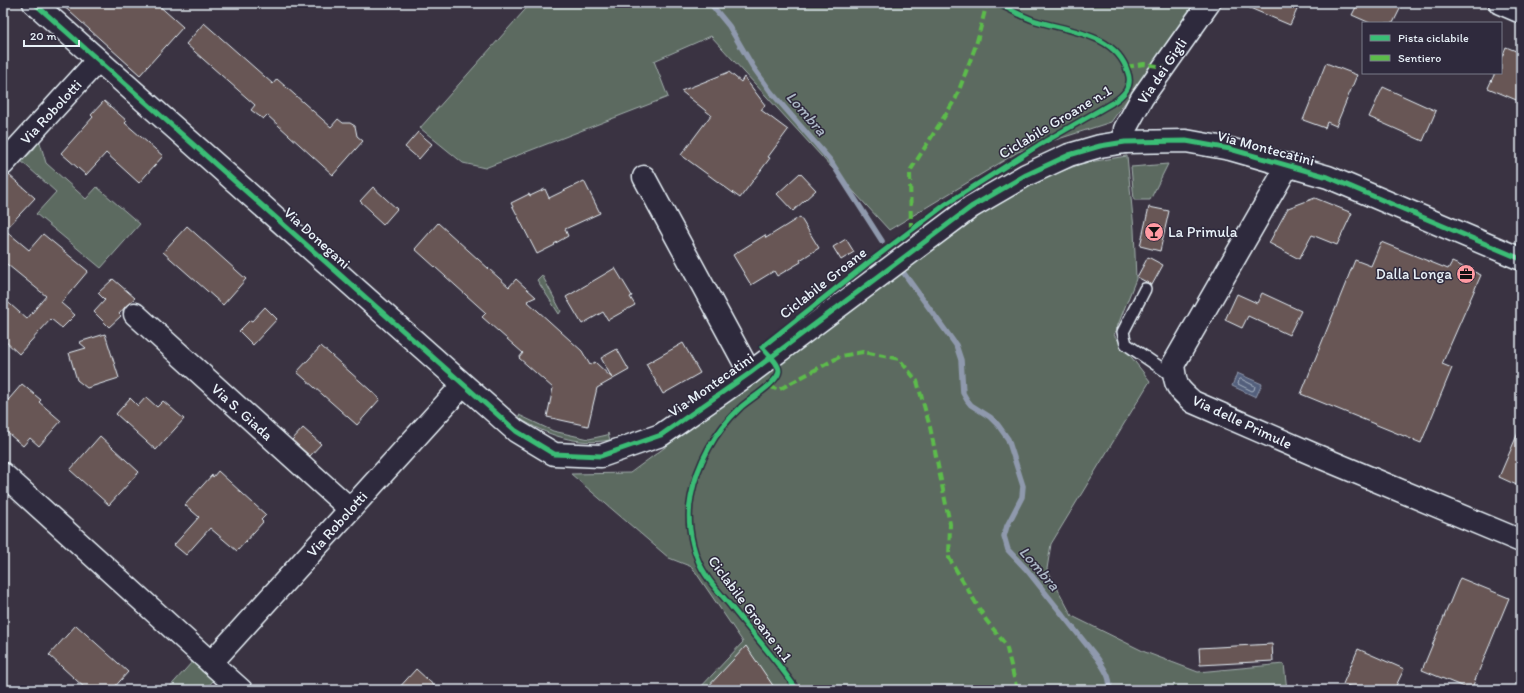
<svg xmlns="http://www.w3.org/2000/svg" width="1524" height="693" font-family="Itim,sans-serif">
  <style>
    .green { fill: #5c6b61; stroke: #a2aeac }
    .water { fill: #535f7b; stroke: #8f99ad }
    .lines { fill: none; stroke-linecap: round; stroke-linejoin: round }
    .shore { stroke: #acb7c6; stroke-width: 1 }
    .stream { stroke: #8f99ad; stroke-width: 5.5 }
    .building { fill: #675755; stroke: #e8f1f8 }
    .lane-casing { stroke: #e8f1f8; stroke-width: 14 }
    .street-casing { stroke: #e8f1f8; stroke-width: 25 }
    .lane { stroke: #2f2a3d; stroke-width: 11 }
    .street { stroke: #2f2a3d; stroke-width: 22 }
    .quiet { stroke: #5cbc4b; stroke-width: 4; stroke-dasharray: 8 4; stroke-linecap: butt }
    .cycleway-casing { stroke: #2f2a3d; stroke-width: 8 }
    .cycleway { stroke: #3abd76; stroke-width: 5 }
    .labels { text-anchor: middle; stroke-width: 3; stroke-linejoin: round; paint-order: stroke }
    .street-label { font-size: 15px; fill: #e8f1f8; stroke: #2f2a3d }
    .poi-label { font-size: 15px; fill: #e8f1f8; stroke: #2f2a3d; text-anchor: start }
    .water-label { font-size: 16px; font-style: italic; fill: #acb7c6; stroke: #2f2a3d }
  </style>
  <rect width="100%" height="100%" fill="#3a3342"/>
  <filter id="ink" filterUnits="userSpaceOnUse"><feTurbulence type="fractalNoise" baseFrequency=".025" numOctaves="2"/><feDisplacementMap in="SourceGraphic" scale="8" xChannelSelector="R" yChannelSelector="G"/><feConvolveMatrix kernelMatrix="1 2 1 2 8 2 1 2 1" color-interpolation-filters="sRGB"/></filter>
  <g filter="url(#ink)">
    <g class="green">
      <polygon points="531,3 1197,3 1111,122 1018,152 889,230 711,36 654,61 668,97 485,168 463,163 420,128"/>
      <path d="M39 139 46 163 86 199 97 187 140 224 101 268 36 214 56 192 20 160C29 156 36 149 39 139Z"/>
      <polygon points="1127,156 1134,229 1136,279 1114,335 1150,381 1051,544 1047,569 1072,616 1145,652 1198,672 1284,664 1287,690 698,690 743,642 692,567 669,558 571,474 630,473 982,214 1037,181 1083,163"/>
      <polygon points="1168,164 1150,200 1134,200 1131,167"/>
      <polygon points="542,275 561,311 559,314 537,280"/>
      <path d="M519 415 553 431 589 439 607 435 608 433 610 440C578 446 546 435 519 418Z"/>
      <polygon points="193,661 214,680 205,690 167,690"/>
    </g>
    <polygon class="water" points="1237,373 1262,384 1256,397 1232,386"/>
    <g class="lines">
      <polygon class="shore" points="1241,379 1255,386 1254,390 1252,391 1238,384 1239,380"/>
      <g class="stream">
        <polyline points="710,3 729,26 753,67 771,92 830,160 882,241"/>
        <path d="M903 272 956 345 961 360 963 393 967 400 971 405 990 417 998 425 1008 439 1023 486 1022 497 1007 526 1004 536 1008 550 1027 570 1098 659C1104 669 1112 678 1109 690"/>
      </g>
    </g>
    <g class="building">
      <polygon points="60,3 156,3 183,27 140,75"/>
      <polygon points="1238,3 1300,3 1290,25"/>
      <polygon points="1358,3 1403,3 1393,23 1370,23 1352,15"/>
      <polygon points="204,23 273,84 277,79 331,127 338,119 343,123 350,123 355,126 357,136 363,141 333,175 267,115 263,119 251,110 255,105 186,44"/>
      <polygon points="1506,47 1521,53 1521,102 1488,88 1495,73 1501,73 1501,59"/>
      <polygon points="1326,63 1357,75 1336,126 1327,122 1325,128 1303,120"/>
      <polygon points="729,72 741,82 744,77 765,105 761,110 788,130 768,157 770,158 740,198 681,155 711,115 681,91"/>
      <polygon points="1383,87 1436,111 1423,141 1369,117"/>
      <polygon points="104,101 127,121 125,123 163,156 139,183 106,153 86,175 61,153 93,117 91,115"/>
      <polygon points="418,132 432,144 419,159 405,147"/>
      <polygon points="800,173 816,190 793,211 777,194"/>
      <polygon points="9,175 35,198 5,230 29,250 43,234 88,271 61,303 75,315 62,328 51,319 19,354 3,339 3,298 27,319 46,296 3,261 3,176"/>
      <polygon points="584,181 600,213 565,229 568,236 554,244 555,245 537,254 511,203 529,194 530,196 545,189 549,198"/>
      <polygon points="373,187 397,209 383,225 371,214 372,212 360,201"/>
      <polygon points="1315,198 1352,213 1337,245 1312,235 1299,259 1269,243 1288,208"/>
      <polygon points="1149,207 1169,211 1160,251 1140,246"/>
      <polygon points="800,217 819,248 800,260 801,262 777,276 774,271 751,285 733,255 765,235 766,238"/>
      <polygon points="438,223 509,287 516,279 536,297 527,301 582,351 590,365 595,362 612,378 601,358 617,349 629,370 597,388 588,426 547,417 553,388 519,358 523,353 482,317 486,313 415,249"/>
      <polygon points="187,226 246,279 223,305 163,252"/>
      <polygon points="846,239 854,252 841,260 833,247"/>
      <polygon points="1381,242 1448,269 1452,262 1481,275 1442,364 1452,368 1421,443 1301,394 1355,260 1371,266"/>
      <polygon points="1148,257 1163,265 1152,285 1137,277"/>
      <polygon points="615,268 632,296 630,297 635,305 608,320 603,312 582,324 566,297"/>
      <polygon points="113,279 135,298 126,306 119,314 121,316 109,327 94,312 105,300 98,293"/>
      <polygon points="1262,293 1301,311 1289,335 1248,316 1242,328 1225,320 1237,294 1257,303"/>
      <polygon points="265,307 277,319 253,345 239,331 250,320 252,321"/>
      <polygon points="105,334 119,378 87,388 77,380 69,353 86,348 79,342"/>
      <polygon points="683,343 700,373 663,394 646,364"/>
      <polygon points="321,346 380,399 357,425 297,372"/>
      <polygon points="22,384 41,400 39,402 61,421 39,446 30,438 23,446 3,429 3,406"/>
      <polygon points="146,397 157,407 163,401 184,419 156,450 116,414 130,398 138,406"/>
      <polygon points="1521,426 1521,487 1499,477"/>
      <polygon points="303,428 321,444 310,456 292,440"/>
      <polygon points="100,436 139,472 109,505 70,470"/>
      <polygon points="218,471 266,515 261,520 263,522 237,551 210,528 186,555 174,545 199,517 185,505 212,475 213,477"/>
      <polygon points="1460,578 1509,598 1471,690 1422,670"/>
      <polygon points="76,625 128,672 112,690 87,690 49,655"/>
      <polygon points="1272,644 1273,661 1200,665 1199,648"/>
      <polygon points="746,646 776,690 705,690"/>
      <polygon points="1358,649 1404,669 1394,690 1359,690 1343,684"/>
      <polygon points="416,669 439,690 397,690"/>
    </g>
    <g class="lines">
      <defs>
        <polyline id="lane" points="1145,289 1123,332 1126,344 1174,377"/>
        <g id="street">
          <polyline points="34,3 516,431 554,454 601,456 661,435 750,373 971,207 1026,175 1069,155 1100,146 1125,142 1186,141 1230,149 1328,177 1521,259"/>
          <polyline points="1500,3 1521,12"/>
          <polyline points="1125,142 1125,129 1142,98 1209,3"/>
          <polyline points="3,164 98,60"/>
          <path d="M1288 165 1173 365C1176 387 1176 387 1193 402L1315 455 1521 541"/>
          <polyline points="644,177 750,373"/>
          <polyline points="135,314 350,509"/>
          <polyline points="3,474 211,663 463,385"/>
          <polyline points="211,663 241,690"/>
        </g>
      </defs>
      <use href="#lane" class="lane-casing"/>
      <use href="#street" class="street-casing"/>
      <use href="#lane" class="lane"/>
      <use href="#street" class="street"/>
      <g class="quiet">
        <polyline points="1126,67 1144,64 1164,67"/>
        <polyline points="911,230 910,171 956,98 976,45 987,3"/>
        <polyline points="769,386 778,390 841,356 863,352 899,359 917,381 930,427 950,524 949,558 986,620 1006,645 1017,690"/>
      </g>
      <defs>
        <g id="cycleway">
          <polyline points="34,3 516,431 554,454 601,456 661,435 750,373 971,207 1026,175 1069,155 1100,146 1125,142 1186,141 1230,149 1328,177 1521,259"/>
          <path d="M797 690C777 660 752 633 729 604 718 591 704 576 698 560 690 541 687 517 691 497 697 464 715 431 740 408 748 400 778 383 779 371 779 363 767 353 762 347L868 263 946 204 1039 145 1112 103C1123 96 1133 87 1128 73 1117 34 1069 31 1036 21 1023 17 1010 9 997 3"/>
        </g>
      </defs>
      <use href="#cycleway" class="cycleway-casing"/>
      <use href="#cycleway" class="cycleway"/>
    </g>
  </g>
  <defs>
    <symbol id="bar-disc" viewBox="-11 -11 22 22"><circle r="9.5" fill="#ff9aa2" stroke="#2f2a3d"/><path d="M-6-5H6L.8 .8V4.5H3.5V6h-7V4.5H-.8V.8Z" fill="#111"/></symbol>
    <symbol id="office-disc" viewBox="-11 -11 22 22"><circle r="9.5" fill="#ff9aa2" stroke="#2f2a3d"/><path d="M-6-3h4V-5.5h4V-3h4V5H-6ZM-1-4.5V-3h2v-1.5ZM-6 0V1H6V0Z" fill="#111"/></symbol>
  </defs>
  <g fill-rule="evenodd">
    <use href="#bar-disc" x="1143" y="221" width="22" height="22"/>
    <use href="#office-disc" x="1455" y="263" width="22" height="22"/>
  </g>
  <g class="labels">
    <g class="street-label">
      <text transform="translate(1162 71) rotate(-56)" y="5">Via dei Gigli</text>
      <text transform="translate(51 112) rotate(-47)" y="5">Via Robolotti</text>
      <text transform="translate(1055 122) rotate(-31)" y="5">Ciclabile Groane n.1</text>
      <text transform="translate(1266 148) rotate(15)" y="5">Via Montecatini</text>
      <text transform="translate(317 238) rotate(42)" y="5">Via Donegani</text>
      <text transform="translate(823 283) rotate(-38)" y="5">Ciclabile Groane</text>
      <text transform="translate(711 385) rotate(-35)" y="5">Via Montecatini</text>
      <text transform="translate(242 412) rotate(42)" y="5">Via S. Giada</text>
      <text transform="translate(1242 422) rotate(25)" y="5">Via delle Primule</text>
      <text transform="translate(337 524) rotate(-48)" y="5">Via Robolotti</text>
      <text transform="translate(750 609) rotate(53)" y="5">Ciclabile Groane n.1</text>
    </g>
    <g class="poi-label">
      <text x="1168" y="237">La Primula</text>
      <text x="1452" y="279" text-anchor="end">Dalla Longa</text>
    </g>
    <g class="water-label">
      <text transform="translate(807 113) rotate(49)" y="6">Lombra</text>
      <text transform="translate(1040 568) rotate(49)" y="6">Lombra</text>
    </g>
  </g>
  <rect width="1524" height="693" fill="none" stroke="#2f2a3d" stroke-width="16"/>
  <rect x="8" y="8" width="1508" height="677" fill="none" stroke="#e8f1f8" stroke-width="1.5" filter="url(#ink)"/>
  <rect x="1362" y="22" width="140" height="52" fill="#2f2a3d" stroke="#797a88"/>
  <rect x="1370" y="35" width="20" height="6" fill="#3abd76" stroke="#797a88"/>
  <text x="1398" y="42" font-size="12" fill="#e8f1f8">Pista ciclabile</text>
  <rect x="1370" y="55" width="20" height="6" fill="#5cbc4b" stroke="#797a88"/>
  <text x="1398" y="62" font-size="12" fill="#e8f1f8">Sentiero</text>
  <path d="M24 40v6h55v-6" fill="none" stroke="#e8f1f8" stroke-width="2"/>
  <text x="30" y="40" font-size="12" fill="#e8f1f8" stroke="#2f2a3d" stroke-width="3" paint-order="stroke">20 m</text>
</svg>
